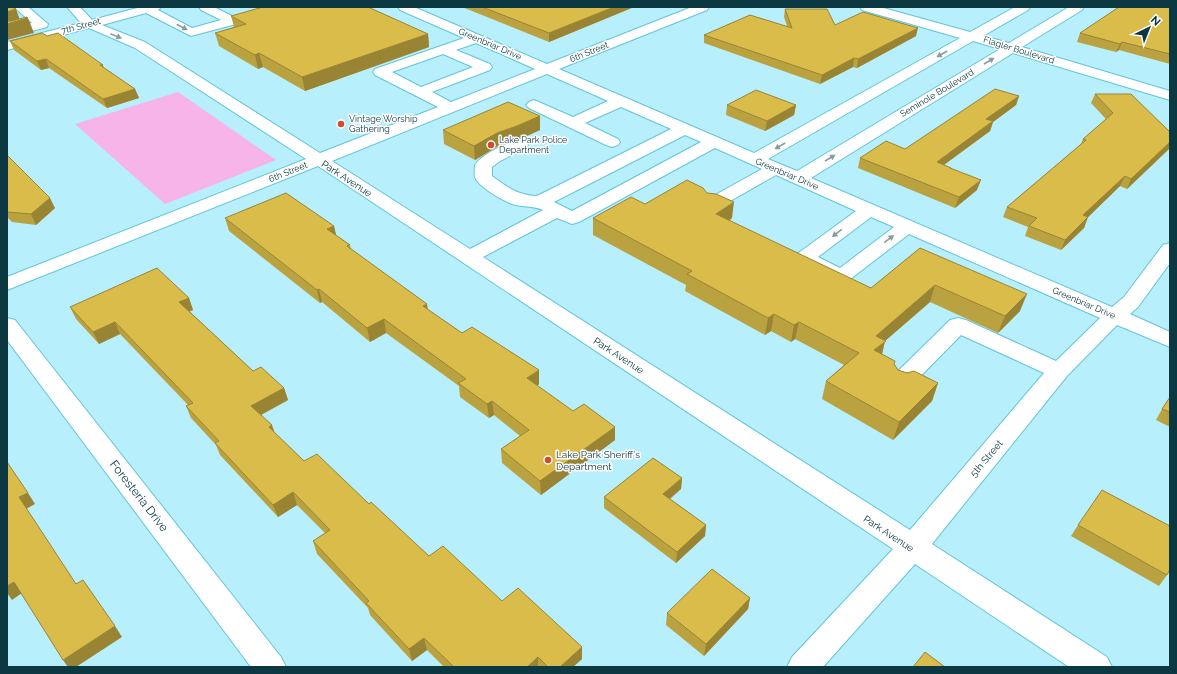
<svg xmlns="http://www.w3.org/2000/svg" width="1177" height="674" font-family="Raleway,sans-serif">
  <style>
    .green { fill: #f6b4e9 }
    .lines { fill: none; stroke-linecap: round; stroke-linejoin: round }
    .minor-casing { stroke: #61c4da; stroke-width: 2 }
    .minor { fill: #fff; fill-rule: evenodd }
    .wall { fill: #bba240 }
    .shaded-wall { fill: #998434 }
    .building { fill: #dabc4a; stroke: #998434 }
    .oneway { fill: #859ca0 }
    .poi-dot { fill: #d44a2b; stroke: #fff; stroke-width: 1.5 }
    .labels { text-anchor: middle; stroke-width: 3; stroke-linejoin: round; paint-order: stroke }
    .far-street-label { font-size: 9px; fill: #0b3841; stroke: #fff }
    .far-poi-label { font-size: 9px; fill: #0b3841; stroke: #fff; text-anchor: start }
    .street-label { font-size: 10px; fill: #0b3841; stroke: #fff }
    .poi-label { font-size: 10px; fill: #0b3841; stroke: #fff; text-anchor: start }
    .near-street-label { font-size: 12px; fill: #0b3841; stroke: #fff }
  </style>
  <rect width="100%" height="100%" fill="#b8effd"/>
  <polygon class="green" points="178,92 276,160 165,204 75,124"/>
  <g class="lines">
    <defs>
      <g id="minor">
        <polygon points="14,7 28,7 48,24 47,27 17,35 12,34 11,31 12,28 32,23"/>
        <path d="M67 7H80L92 20 141 7H161L158 10 192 28 221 20 201 10 199 7H214L236 18 238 21 236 24 191 36 146 13 102 25 145 42 320 153 438 107 375 75 373 72 375 69 464 38 400 10 398 7H414L547 64 692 7H709L707 10 559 69 754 153 960 38 862 10 860 7H880L970 32 1015 7H1030L1028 10 983 36 1009 43 1069 7H1084L1082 10 1022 47 1170 91V100L1013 53 811 178 1112 307 1124 297 1163 245 1170 243V263L1138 307 1130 314 1170 332V347L1117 325 1067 376 932 544 1107 657 1112 667H1069L915 564 823 667H787L792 657 893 549 318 166 7 290V277L306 159 135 48 89 28 7 50V42L81 23ZM973 41 1000 49 797 171 768 159ZM476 43 535 69 451 102 432 92 490 70 492 67 490 64 456 50ZM443 54 473 67 421 87 392 72ZM547 74 608 101 573 117 534 100 529 102 526 105 529 108 606 145 612 147 618 145 620 142 618 139 585 123 621 107 671 129 537 196C518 195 508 188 492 176V167L500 161 526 148 528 145 526 142C513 138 482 154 475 165 475 169 474 174 475 177 478 187 506 203 516 205 525 207 534 206 543 210L470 249 332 161ZM685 135 701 142 572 211 554 202ZM715 148 762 169 706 200 703 204 706 208 712 209 718 208 776 175 856 211 797 254 794 258 797 262C812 269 832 284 849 280L909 234 1100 318 1056 361 966 320 958 318 950 320 894 375 890 381 894 387 902 389 910 387 961 335 1044 373 910 530 483 257 557 218 572 224 579 222ZM871 217 894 227 840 268 818 257Z"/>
        <polygon points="7,318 15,320 281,657 286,667 251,667 7,340"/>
      </g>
    </defs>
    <use href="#minor" class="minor-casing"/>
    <use href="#minor" class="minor"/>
  </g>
  <g class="wall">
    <polygon points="462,7 634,7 549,42"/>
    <polygon points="1170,7 1170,64 1119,50 1116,52 1077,42 1080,33"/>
    <polygon points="785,9 835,25 916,36 857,68 853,67 820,84 704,43 704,35 787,26 784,17"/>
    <polygon points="231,16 428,34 429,47 305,91 263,67 258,69 219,46 215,33 234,27"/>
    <polygon points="47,36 103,65 104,68 135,89 139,98 107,108 49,68 41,70 14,50 10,41"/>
    <polygon points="1095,94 1170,132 1170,148 1127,189 1120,186 1088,217 1084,228 1061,250 1025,236 1028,227 1003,217 1007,207 1081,144 1083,139 1106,119 1091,103"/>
    <polygon points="1019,96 1016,105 993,122 990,131 944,165 951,168 950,169 977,190 955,208 858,168 860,158 905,149"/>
    <polygon points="727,105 796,105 794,115 765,131 726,115"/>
    <polygon points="540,116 540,130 518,140 498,146 475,160 444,144 443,130"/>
    <polygon points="7,155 55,208 36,225 12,222 7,217"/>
    <polygon points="707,193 732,218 729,221 871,288 920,248 1020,311 998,333 930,302 885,341 882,354 894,364 898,370 938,383 932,401 893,440 822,399 826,381 844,365 795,339 791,342 771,331 765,335 685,291 686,285 593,235 593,218 645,204"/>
    <polygon points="225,218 334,226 336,236 350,245 351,249 427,309 462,333 539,384 537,386 615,440 541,495 502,463 501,449 520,436 494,415 489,418 460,397 459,386 386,333 370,342 322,302 320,303 229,231"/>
    <polygon points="189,298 193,310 189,311 253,371 284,388 288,400 261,415 275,433 304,461 369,504 429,556 502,601 582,647 582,659 573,667 444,667 427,650 412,661 370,615 368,608 317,554 313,541 325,533 297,505 278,517 220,455 216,445 191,418 186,406 188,405 120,334 99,344 76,319 70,307"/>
    <polygon points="1170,397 1170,427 1156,420 1162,409"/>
    <polygon points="682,478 681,489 670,499 706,525 705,536 676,563 604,508 604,497"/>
    <polygon points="1078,525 1167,575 1159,586 1071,536"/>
    <polygon points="750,598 748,609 704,656 666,625 667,613"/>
  </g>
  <g class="shaded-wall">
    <polygon points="614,7 634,7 549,42 549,33"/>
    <polygon points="16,9 20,20 28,18 34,33 7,40 7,12"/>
    <polygon points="918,28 916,36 857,68 858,59"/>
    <polygon points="428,34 429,47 305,91 302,77"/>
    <polygon points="1122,42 1119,50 1116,52 1120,44"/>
    <polygon points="259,53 263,67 258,69 255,55"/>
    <polygon points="854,58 853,67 820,84 822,75"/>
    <polygon points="46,59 49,68 41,70 37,61"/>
    <polygon points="135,89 139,98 107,108 103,99"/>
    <polygon points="1019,96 1016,105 993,122 990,131 934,172 937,162 986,119"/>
    <polygon points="796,105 794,115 765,131 767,121"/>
    <polygon points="540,116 540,130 518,140 498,146 475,160 474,146 497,133"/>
    <polygon points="1170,142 1170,148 1127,189 1131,179"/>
    <polygon points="1125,176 1120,186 1079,226 1083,215"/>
    <polygon points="981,180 977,190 955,208 959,197"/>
    <polygon points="50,198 55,208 36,225 31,214"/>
    <polygon points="734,202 732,218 714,230 716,214"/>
    <polygon points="1088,217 1084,228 1061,250 1065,240"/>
    <polygon points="334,226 337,239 327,229"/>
    <polygon points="935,285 930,302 885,341 881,358 870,368 876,336"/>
    <polygon points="319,289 322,302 320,303 317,290"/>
    <polygon points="1027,294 1020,311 998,333 1005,316"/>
    <polygon points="189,298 193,310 184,314 179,302"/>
    <polygon points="427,304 429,317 423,306"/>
    <polygon points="774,314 771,331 765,335 768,318"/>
    <polygon points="384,319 386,333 370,342 367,328"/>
    <polygon points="115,322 120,334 99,344 93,332"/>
    <polygon points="799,322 795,339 791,342 794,325"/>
    <polygon points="539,370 539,384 528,392 527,378"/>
    <polygon points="938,383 932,401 893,440 899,422"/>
    <polygon points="284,388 288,400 255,418 251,406"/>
    <polygon points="492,401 494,415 489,418 487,404"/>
    <polygon points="272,425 276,437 269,427"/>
    <polygon points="615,427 615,440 541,495 540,481"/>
    <polygon points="682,478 681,489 662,505 663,494"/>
    <polygon points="293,492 297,505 278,517 273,505"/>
    <polygon points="28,493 35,504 26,509 19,497"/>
    <polygon points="706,525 705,536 676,563 677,552"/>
    <polygon points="14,582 22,593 12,600 7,593 7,586"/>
    <polygon points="750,598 748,609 704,656 706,644"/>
    <polygon points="115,626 122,637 76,667 68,667 63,660"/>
    <polygon points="424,638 427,650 412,661 409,649"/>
    <polygon points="582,647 582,659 573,667 560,667"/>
    <polygon points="538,657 538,667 527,667"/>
  </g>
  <g class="building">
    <polygon points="7,7 12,7 16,9 7,12"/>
    <polygon points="263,7 368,7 428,34 302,77 259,53 255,55 215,33 246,24 231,16"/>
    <polygon points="482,7 614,7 549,33"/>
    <polygon points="1119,7 1170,7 1170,16 1169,16 1170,16 1170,54 1122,42 1120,44 1080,33"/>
    <polygon points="785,9 827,9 835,25 863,12 918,28 858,59 854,58 822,75 704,35 750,15 792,28"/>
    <polygon points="27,17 28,18 7,24 7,21 11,21"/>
    <polygon points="42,33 47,36 58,33 103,65 100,65 135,89 103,99 46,59 37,61 10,41"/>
    <polygon points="995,89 1019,96 986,119 993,121 937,162 951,168 950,168 981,180 959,197 860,158 886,141 905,149"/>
    <polygon points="756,90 796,105 767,121 727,105"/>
    <polygon points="1095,94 1131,94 1170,132 1170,142 1131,179 1125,176 1083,215 1088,217 1065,240 1029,226 1037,218 1007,207 1086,140 1083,139 1113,113"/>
    <polygon points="508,102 540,116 517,126 497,133 474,146 443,130"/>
    <polygon points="7,155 50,198 31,214 7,212"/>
    <polygon points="687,180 703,188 707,193 716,194 734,202 716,214 871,288 920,248 1027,294 1005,316 935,285 876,336 886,341 874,350 895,361 894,364 898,370 907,373 914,371 938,383 899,422 826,381 859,353 799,322 794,325 774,314 768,318 687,274 692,271 593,218 631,197 645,204"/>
    <polygon points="286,193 334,226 327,229 350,245 347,246 427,304 423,306 462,333 472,327 539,370 527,378 573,411 584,404 615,427 540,481 501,449 529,430 492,401 487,404 458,383 466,379 384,319 367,328 319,289 317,290 225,218"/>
    <polygon points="157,268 189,298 179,302 253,371 261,367 284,388 251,406 272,425 269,427 304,461 317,454 369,504 371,502 429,556 443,546 502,601 518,588 582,647 560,667 548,667 538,657 527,667 454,667 424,638 409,649 366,603 369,601 313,541 330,530 293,492 273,505 215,443 219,441 186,406 193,403 115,322 93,332 70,307"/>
    <polygon points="1170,397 1170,412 1162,409"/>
    <polygon points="653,458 682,478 663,494 706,525 677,552 604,497"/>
    <polygon points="7,462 28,493 19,497 76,584 83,580 115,626 63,660 14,582 7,586"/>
    <polygon points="1102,490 1170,526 1170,569 1167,575 1078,525"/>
    <polygon points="712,569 750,598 706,644 667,613"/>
    <polygon points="925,652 945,667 913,667"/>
  </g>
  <defs><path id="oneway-solid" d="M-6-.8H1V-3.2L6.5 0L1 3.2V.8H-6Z"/></defs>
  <g class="oneway">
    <use href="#oneway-solid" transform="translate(182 27) rotate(28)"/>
    <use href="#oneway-solid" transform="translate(116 36) rotate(22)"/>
    <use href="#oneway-solid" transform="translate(942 54) rotate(150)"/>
    <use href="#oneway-solid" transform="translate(989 61) rotate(-31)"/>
    <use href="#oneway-solid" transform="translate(780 146) rotate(150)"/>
    <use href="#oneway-solid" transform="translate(830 158) rotate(-31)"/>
    <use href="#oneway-solid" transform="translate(837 233) rotate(143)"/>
    <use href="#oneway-solid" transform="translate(889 239) rotate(-38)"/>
  </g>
  <g class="poi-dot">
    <circle cx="341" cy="124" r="4"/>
    <circle cx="491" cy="145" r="4"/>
    <circle cx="548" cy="460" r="4"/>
  </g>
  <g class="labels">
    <g class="far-street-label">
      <text transform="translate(81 26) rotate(-15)" y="3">7th Street</text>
      <text transform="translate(490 44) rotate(23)" y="3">Greenbriar Drive</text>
      <text transform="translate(1019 50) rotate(17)" y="3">Flagler Boulevard</text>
      <text transform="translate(589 52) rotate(-22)" y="3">6th Street</text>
      <text transform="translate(937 93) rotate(-31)" y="3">Seminole Boulevard</text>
      <text transform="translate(288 172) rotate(-22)" y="3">6th Street</text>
      <text transform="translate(787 174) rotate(23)" y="3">Greenbriar Drive</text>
      <text transform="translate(1084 303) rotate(23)" y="3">Greenbriar Drive</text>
    </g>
    <g class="far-poi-label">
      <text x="349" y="122">Vintage Worship<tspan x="349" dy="10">Gathering</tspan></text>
      <text x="499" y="143">Lake Park Police<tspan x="499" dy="10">Department</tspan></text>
    </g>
    <g class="street-label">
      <text transform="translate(347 178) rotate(33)" y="4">Park Avenue</text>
      <text transform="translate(619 355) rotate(33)" y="4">Park Avenue</text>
      <text transform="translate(986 458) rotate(-50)" y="4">5th Street</text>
      <text transform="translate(889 533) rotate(33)" y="4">Park Avenue</text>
    </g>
    <g class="poi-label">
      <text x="556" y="458">Lake Park Sheriff's<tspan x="556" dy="12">Department</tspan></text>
    </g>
    <g class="near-street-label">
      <text transform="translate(139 496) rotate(52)" y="4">Foresteria Drive</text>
    </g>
  </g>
  <rect width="1177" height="674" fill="none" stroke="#0b3841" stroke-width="16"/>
  <g transform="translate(1149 28) rotate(43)" stroke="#ffffff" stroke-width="3" paint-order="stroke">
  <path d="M0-3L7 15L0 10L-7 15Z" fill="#0b3841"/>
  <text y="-6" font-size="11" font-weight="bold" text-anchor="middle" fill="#0b3841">N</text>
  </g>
</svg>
